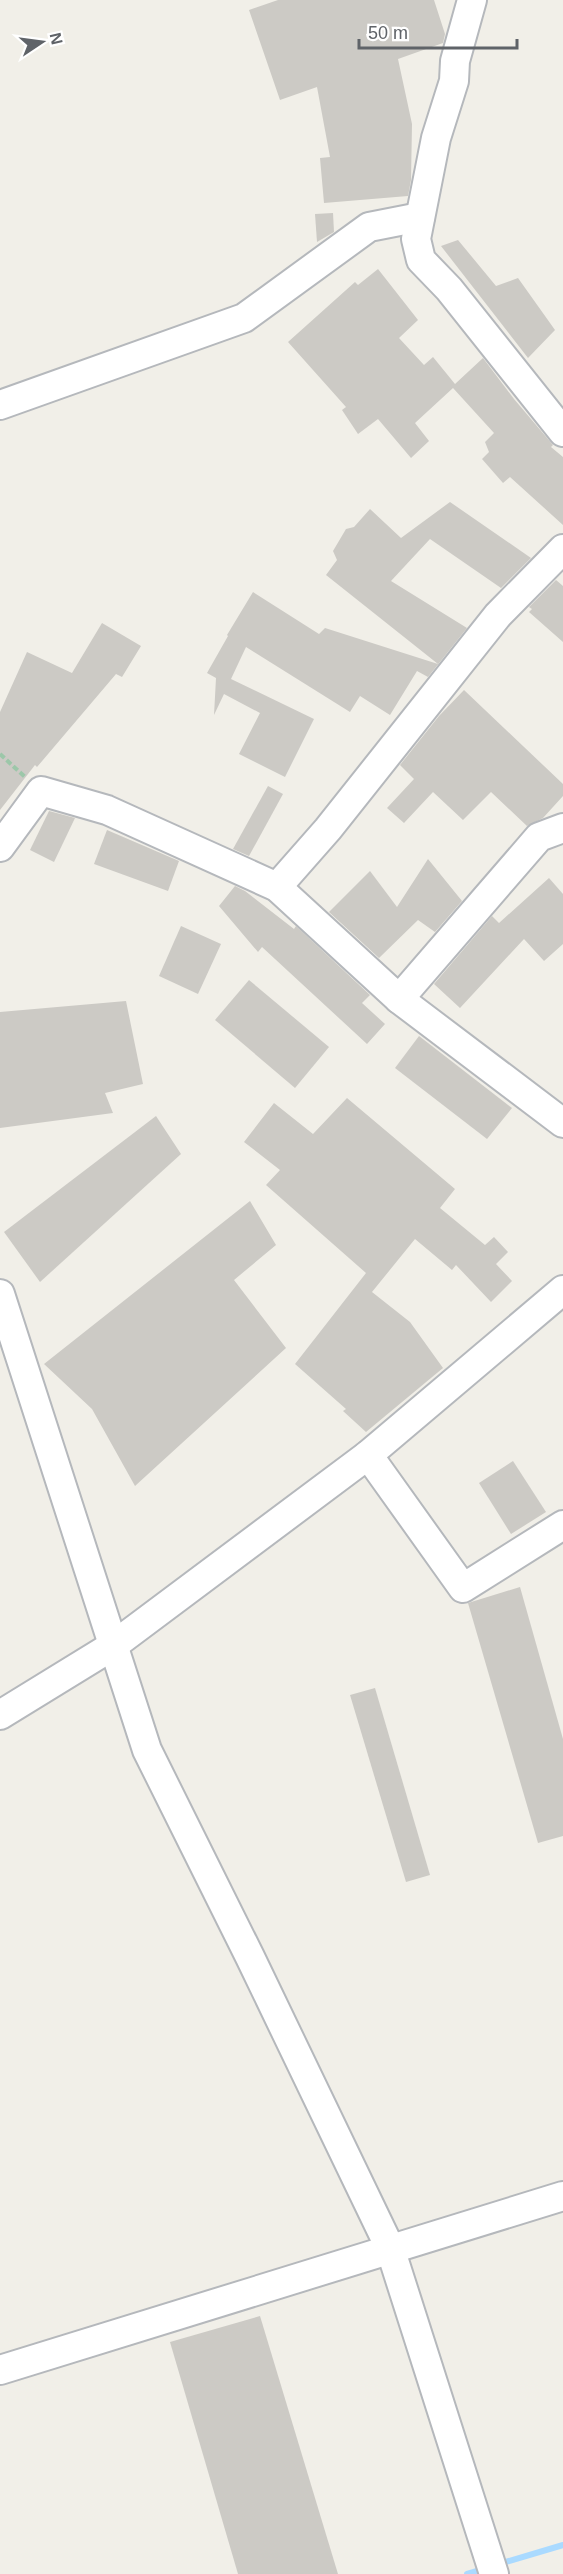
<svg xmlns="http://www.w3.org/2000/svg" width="563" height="2574" font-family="Helvetica,sans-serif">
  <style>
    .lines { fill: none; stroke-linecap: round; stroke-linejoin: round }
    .stream { stroke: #aadaff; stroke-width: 6 }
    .building { fill: #cccac5 }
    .minor-casing { stroke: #b5b8bc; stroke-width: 32 }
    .path { stroke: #9cc7a9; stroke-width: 4; stroke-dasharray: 6 3; stroke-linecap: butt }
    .minor { stroke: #fff; stroke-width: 28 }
  </style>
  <rect width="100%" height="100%" fill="#f1efe8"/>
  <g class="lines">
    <g class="stream">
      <polyline points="499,2564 563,2545"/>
      <polyline points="467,2574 484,2569"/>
    </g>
  </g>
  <g class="building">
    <polygon points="278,0 434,0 445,34 443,43 398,59 412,124 411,180 408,196 324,203 320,158 330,157 317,87 280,100 249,10"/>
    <polygon points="333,213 334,232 317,242 315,214"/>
    <polygon points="458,240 496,286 518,278 555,330 528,358 441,246"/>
    <polygon points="378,269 418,320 399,338 424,365 433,357 455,384 483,358 514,399 553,445 551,447 563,457 563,525 510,477 503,483 482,459 489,452 485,442 494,433 453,388 415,423 429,441 411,458 378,419 358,434 342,410 346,407 288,342 355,282 358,285"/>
    <polygon points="450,502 531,558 501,588 430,539 391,581 467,628 428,677 417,671 390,715 360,696 350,712 246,647 231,679 314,719 285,777 239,754 260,713 224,694 214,715 216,678 207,673 228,636 227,635 253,592 319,634 325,628 438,664 326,575 337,560 333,551 346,529 354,527 370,509 401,538"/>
    <polygon points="556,580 563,586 563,642 529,612 532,609 529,607"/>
    <polygon points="102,623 141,646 122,677 116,674 37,767 35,765 0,810 0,712 27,652 72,673"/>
    <polygon points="464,690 563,784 563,796 543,818 527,826 491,792 463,820 433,792 404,823 387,808 414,779 400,765 439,716"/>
    <polygon points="268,786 283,794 249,856 233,849"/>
    <polygon points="49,811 75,818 54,862 30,850"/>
    <polygon points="107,830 179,861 168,891 94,864"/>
    <polygon points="428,859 462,901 435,932 418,920 379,958 329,912 370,871 397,907"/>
    <polygon points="549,878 563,894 563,944 544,961 524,939 460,1008 434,984 492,916 499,923"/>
    <polygon points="235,886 245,891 294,929 296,926 370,995 362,1003 385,1024 367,1044 262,947 258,952 219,906"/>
    <polygon points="181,926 221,944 198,994 159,976"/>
    <polygon points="249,980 329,1047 295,1088 215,1020"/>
    <polygon points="126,1001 143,1084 105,1093 113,1113 0,1128 0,1012"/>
    <polygon points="419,1036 512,1108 487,1139 395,1068"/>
    <polygon points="347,1098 455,1189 440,1208 485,1245 494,1237 508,1252 496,1264 512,1281 491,1302 456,1265 452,1270 415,1239 372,1292 410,1322 443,1368 366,1432 343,1411 346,1409 295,1364 366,1273 266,1185 280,1170 244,1142 274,1103 313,1134"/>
    <polygon points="156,1116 181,1154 40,1282 4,1232"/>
    <polygon points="250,1201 276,1245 234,1280 286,1348 135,1486 92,1409 44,1364"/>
    <polygon points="513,1461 546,1512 511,1534 479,1483"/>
    <polygon points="520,1587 563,1739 563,1836 538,1843 468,1603"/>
    <polygon points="375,1688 430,1875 406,1882 350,1695"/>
    <polygon points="260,2316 338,2574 238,2574 170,2342"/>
  </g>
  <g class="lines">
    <defs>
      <g id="minor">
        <polyline points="472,0 455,61 454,81 436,138 416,239 421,260 449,289 563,432"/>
        <polyline points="0,405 244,318 369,227 420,217"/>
        <polyline points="0,847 41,791 107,810 277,887 399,999 539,837 563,828"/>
        <polyline points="277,887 328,829 498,615 563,549"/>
        <polyline points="399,999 563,1123"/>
        <polyline points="0,1294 147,1750 250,1957 390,2248 494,2574"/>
        <polyline points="368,1455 463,1588 563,1525"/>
        <polyline points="0,1715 114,1645 368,1455 563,1290"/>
        <polyline points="0,2370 563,2196"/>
      </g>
    </defs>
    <use href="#minor" class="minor-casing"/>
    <polyline class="path" points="0,754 25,777"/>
    <use href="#minor" class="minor"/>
  </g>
  <g transform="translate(42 42) rotate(77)" stroke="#ffffff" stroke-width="4.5" paint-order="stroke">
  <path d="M0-4.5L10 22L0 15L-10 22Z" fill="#5f6368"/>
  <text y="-9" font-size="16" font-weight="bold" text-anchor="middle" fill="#5f6368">N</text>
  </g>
  <path d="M359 39v9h158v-9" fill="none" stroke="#5f6368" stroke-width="3"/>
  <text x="368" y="39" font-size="18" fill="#5f6368" stroke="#ffffff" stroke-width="4.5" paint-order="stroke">50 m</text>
</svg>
